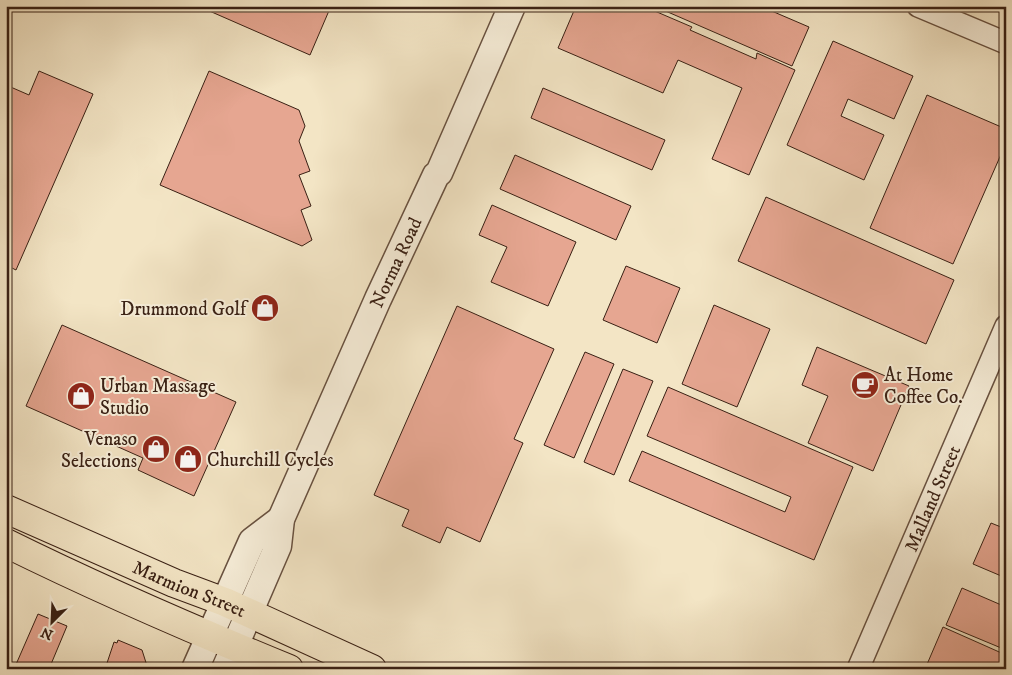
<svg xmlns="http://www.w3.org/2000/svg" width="1012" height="675" font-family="'IM FELL DW Pica',serif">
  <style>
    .building { fill: #e6a691; stroke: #392014 }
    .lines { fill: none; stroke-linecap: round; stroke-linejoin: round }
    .minor-casing { stroke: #685140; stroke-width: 24 }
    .tertiary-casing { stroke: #685140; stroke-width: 29 }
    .primary-casing { stroke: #392014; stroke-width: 30 }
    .minor { stroke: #f7eed9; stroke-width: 21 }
    .tertiary { stroke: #f7eed9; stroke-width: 26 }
    .primary { stroke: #f3e5c5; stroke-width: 28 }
    .labels { text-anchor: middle; stroke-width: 4; stroke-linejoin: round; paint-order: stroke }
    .street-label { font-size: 19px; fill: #392014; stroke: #f7eed9 }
    .poi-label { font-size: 19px; fill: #392014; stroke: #f7eed9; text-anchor: start }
  </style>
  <rect width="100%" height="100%" fill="#f3e5c5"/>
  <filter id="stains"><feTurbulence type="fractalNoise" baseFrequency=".004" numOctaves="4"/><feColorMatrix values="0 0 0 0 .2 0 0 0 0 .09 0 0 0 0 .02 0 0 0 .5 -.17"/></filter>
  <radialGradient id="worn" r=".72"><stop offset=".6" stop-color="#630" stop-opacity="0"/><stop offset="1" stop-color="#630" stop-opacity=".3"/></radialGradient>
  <g class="building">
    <polygon points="198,6 331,6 310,55"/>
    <polygon points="576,6 643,6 692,27 690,30 756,59 757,53 795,70 749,175 712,159 742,88 678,60 663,93 558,48"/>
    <polygon points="654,6 760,6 809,27 792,66"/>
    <polygon points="833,41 913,76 894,119 848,99 841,116 884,135 864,180 787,145"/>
    <polygon points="39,71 93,94 16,270 10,267 6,276 6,85 29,95"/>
    <polygon points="209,71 299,110 305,126 299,141 310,171 299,175 311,206 301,210 312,240 302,246 160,185"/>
    <polygon points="543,88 665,140 652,170 531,118"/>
    <polygon points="927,95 1006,129 1006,143 953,264 870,228"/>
    <polygon points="515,155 631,206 616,240 500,189"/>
    <polygon points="766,197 954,280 926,344 738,261"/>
    <polygon points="492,205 576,242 548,306 491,282 507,247 479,235"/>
    <polygon points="626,266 680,288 657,343 603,320"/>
    <polygon points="714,305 770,329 737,407 682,384"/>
    <polygon points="457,306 554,349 514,439 523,443 480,542 447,527 440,543 402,526 409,510 374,495"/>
    <polygon points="62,325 236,402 194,496 138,470 143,458 26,406"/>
    <polygon points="817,347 909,386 873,471 808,443 828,396 802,385"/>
    <polygon points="585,352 614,364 574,458 544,445"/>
    <polygon points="623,369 653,381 614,475 584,462"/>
    <polygon points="668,387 853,467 814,560 629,481 642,451 785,512 791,497 647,436"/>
    <polygon points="991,523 1006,529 1006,578 973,564"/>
    <polygon points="962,588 1006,607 1006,650 946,625"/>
    <polygon points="38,614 67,626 49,669 14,669"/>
    <polygon points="943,627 1006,655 1006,669 925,669"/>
    <polygon points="118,640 142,650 148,669 105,669 114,642 117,643"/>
  </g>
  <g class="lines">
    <defs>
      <g id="minor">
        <polyline points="918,6 1006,43"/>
        <path id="s1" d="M858 669 1006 326"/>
      </g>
      <g id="tertiary">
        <polyline points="195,669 252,541 281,519"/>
        <path id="s2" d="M225 669 278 546 281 519 378 299 436 175 439 173 512 6"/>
      </g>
      <g id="primary">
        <path id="s3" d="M6 509 174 583 225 602 372 669"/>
        <path d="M6 543C99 589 194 630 289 669"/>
      </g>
    </defs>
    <use href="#minor" class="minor-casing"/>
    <use href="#tertiary" class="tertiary-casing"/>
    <use href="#primary" class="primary-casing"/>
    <use href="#minor" class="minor"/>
    <use href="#tertiary" class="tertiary"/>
    <use href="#primary" class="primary"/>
  </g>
  <defs>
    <symbol id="shop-disc" viewBox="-11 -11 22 22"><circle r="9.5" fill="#8f2418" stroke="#f7eed9"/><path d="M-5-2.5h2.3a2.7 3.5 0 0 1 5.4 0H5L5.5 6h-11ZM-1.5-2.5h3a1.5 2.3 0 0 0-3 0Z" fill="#fff"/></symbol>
    <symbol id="cafe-disc" viewBox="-11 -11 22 22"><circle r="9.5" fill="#8f2418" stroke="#f7eed9"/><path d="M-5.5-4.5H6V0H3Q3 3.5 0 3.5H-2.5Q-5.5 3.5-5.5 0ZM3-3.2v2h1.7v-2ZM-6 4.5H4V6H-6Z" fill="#fff"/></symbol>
  </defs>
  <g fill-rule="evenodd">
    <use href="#shop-disc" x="249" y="292" width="32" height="32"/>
    <use href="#cafe-disc" x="849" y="369" width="32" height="32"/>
    <use href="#shop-disc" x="65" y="380" width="32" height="32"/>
    <use href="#shop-disc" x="140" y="433" width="32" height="32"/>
    <use href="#shop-disc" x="172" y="443" width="32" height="32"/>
  </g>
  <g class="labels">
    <g class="street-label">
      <text dy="7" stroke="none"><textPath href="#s2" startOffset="442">Norma Road</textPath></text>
      <text dy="7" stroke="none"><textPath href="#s1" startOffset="186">Malland Street</textPath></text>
      <text dy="7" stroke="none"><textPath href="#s3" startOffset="200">Marmion Street</textPath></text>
    </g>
    <g class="poi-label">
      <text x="246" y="315" text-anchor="end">Drummond Golf</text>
      <text x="884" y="381">At Home<tspan x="884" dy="22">Coffee Co.</tspan></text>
      <text x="100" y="392">Urban Massage<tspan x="100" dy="22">Studio</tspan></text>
      <text x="137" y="445" text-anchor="end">Venaso<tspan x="137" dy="22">Selections</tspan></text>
      <text x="207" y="466">Churchill Cycles</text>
    </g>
  </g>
  <rect width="1012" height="675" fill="none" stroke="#f3e5c5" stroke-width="25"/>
  <rect x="8" y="8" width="997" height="660" fill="none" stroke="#392014" stroke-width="2.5"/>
  <rect x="12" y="12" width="987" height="650" fill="none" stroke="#392014"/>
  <g transform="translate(52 622) rotate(204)" stroke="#f7eed9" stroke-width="4" paint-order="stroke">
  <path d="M0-4L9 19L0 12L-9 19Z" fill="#392014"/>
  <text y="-8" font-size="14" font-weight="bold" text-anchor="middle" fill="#392014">N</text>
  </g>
  <rect width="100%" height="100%" filter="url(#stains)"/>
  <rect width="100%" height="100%" fill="url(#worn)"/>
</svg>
